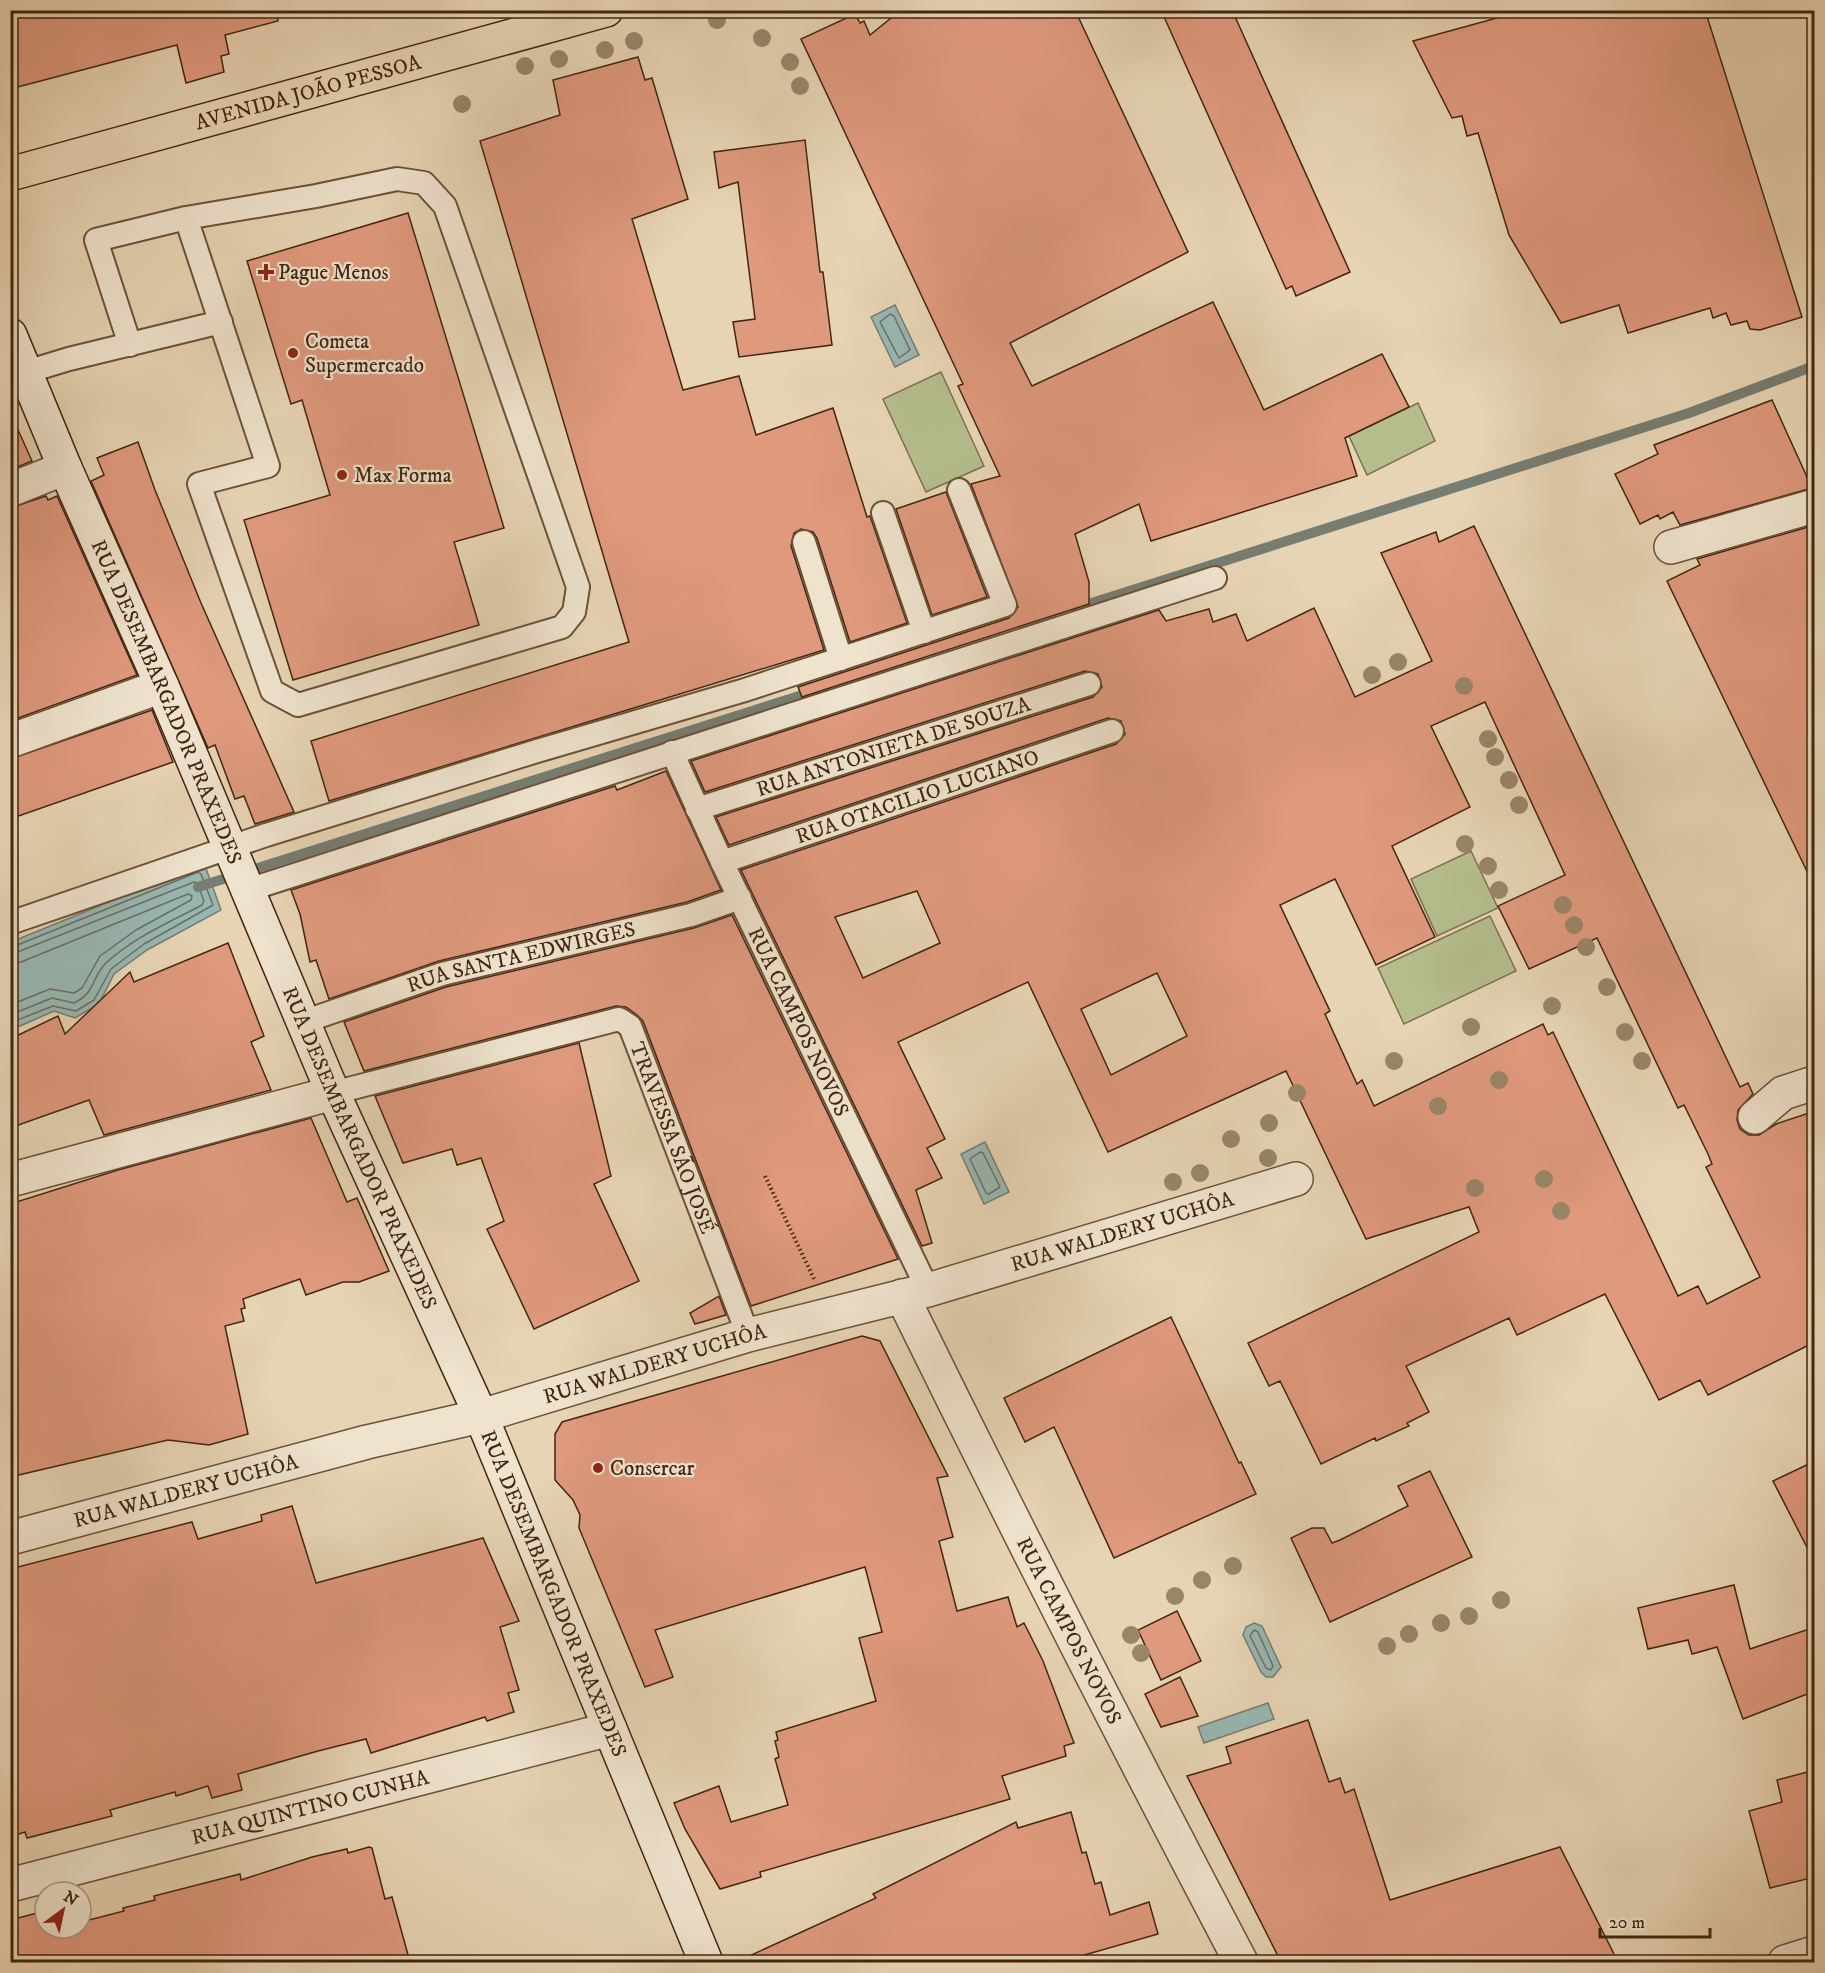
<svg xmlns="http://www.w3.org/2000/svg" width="1825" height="1973" font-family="'IM FELL DW Pica',serif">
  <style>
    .green { fill: #b5bd8d; stroke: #7c724e; stroke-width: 1.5 }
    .water { fill: #98b7b3; stroke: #767d72; stroke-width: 1.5 }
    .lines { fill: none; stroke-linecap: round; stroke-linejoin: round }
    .shore { stroke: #6d6e62; stroke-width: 1.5 }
    .stream { stroke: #767d72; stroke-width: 10 }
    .building { fill: #df997d; stroke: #422610; stroke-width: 1.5; fill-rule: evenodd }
    .lane-casing { stroke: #6b5239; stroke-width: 26 }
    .street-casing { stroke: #6b5239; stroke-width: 36 }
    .secondary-casing { stroke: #422610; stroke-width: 36 }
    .primary-casing { stroke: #422610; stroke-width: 36 }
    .path { stroke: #422610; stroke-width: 4; stroke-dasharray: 1.5 3; stroke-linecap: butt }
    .lane { stroke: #efe3ce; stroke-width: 22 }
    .street { stroke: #efe3ce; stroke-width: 33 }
    .secondary { stroke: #efe3ce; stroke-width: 33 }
    .primary { stroke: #e7d4b4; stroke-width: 33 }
    .tree { fill: #998568 }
    .poi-dot { fill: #8f2418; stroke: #efe3ce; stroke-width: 2 }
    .labels { text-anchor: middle; stroke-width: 4.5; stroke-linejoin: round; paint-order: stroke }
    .street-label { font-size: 21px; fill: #422610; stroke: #efe3ce }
    .poi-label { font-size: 21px; fill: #422610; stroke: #efe3ce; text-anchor: start }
  </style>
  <rect width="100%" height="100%" fill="#e7d4b4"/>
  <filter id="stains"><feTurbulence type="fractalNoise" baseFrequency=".00333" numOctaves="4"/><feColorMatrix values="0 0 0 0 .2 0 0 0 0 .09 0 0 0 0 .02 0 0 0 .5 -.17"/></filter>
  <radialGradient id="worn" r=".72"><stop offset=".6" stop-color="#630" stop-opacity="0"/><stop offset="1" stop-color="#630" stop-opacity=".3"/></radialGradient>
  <g class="green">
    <polygon points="941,372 984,466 926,492 883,399"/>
    <polygon points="1418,403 1435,441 1367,475 1349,436"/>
    <polygon points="1471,851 1498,908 1437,936 1411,879"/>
    <polygon points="1490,916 1516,971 1404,1024 1378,968"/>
  </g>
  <g class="water">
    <polygon points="895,305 919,355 895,367 871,317"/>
    <polygon points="204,863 221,910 147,950 114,974 99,1004 75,1018 54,1011 11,1030 11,942"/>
    <polygon points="985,1142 1009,1192 984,1204 961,1154"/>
    <polygon points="1254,1623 1262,1626 1281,1667 1273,1677 1266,1677 1261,1672 1243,1635 1246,1627"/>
    <polygon points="1268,1703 1274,1719 1204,1743 1198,1727"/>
  </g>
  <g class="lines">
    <g class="shore">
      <polygon points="890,314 894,316 910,350 899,358 880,322"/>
      <polyline points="10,948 198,872 201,874 213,905 144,944 111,969 94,1000 76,1011 53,1006 10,1023"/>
      <path d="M10 955 194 882 197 883 204 901 202 905C170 922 132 938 105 964 91 979 96 992 74 1003L52 998 10 1015"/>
      <polyline points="10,964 21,962 188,894 192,896 191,900 136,930 100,956 82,988 74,993 50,989 10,1005"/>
      <polygon points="980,1152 983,1153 1000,1187 989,1194 986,1193 970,1159"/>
      <polygon points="1254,1630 1258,1632 1273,1666 1271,1670 1266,1668 1250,1636"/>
    </g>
    <g class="stream">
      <polyline points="1076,608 1689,413 1814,366"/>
      <polyline points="198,887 815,691"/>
    </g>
  </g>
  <g class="building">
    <polygon points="10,10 277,10 278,21 225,35 229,54 221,56 224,72 186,83 177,45 10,89"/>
    <polygon points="901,10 1075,10 1188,252 1010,343 1032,386 1213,302 1264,410 1382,354 1409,407 1345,438 1357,476 1151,541 1139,504 1075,534 1089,582 1089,604 802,697 798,687 1009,618 1018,607 971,484 1000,476 958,386 963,384 801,39 855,14 860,23 864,21 870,35"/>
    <polygon points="1161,10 1232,10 1350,272 1296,296 1292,286 1286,289"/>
    <polygon points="1526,10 1705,10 1802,317 1760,330 1750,329 1747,321 1731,325 1726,313 1713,318 1710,308 1628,333 1619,305 1561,323 1509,235 1478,133 1467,136 1462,116 1452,118 1413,41"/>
    <polygon points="638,57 645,80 652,78 688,199 632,219 683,390 739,376 756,435 833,408 867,517 870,516 907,623 850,642 817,538 813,532 801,529 794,533 791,546 824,650 329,801 311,741 629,642 480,141 560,115 553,80"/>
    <polygon points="805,140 820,272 823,272 832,345 739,357 733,322 755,319 738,182 719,188 714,152"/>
    <polygon points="408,213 504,528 454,542 479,625 293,680 244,520 330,495 302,400 291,404 247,261"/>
    <polygon points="1772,400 1812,488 1680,525 1673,512 1660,519 1658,515 1640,524 1615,474 1658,454 1654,445"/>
    <polygon points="10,412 32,461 10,470"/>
    <polygon points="138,442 155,490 201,603 294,812 255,824 244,796 235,799 215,745 208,748 91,481 104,475 97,458"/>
    <polygon points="946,492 987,597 932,615 896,509"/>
    <polygon points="46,496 48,500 57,496 137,675 10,721 10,508"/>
    <polygon points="1815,525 1815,888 1667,581 1700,565 1697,559"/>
    <path d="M1474 526 1740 1087 1748 1083 1753 1094 1738 1110 1737 1120 1740 1129 1749 1135H1759L1776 1124 1815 1111V1342L1708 1395 1700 1380 1659 1400 1605 1294 1517 1335 1509 1318 1406 1366 1429 1412 1407 1423 1409 1426 1376 1441 1375 1438 1321 1464 1280 1381 1269 1386 1248 1343 1479 1232 1469 1207 1366 1239 1286 1071 1108 1152 1028 982 898 1042 945 1139 927 1148 942 1178 916 1190 932 1243 922 1246 741 870 1116 744 1125 734 1121 721 1108 718 729 845 716 817 1093 697 1102 687 1098 674 1085 671 705 792 691 761 1159 610 1166 621 1209 609 1213 622 1236 614 1247 641 1314 608 1355 697 1432 661 1381 553 1436 532 1439 542ZM1485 702 1565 875 1498 906 1529 969 1597 938 1678 1108 1684 1105 1708 1154 1712 1164 1706 1167 1760 1277 1707 1304 1698 1286 1678 1296 1553 1032 1548 1035 1543 1024 1374 1106 1362 1080 1357 1084 1325 1014 1330 1011 1280 905 1335 879 1376 965 1435 937 1392 846 1470 807 1431 726ZM917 891 940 943 863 978 835 917ZM1157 973 1187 1036 1111 1075 1081 1009Z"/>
    <polygon points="152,710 173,762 10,819 10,759"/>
    <polygon points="666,771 721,890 687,902 439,961 329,999 316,960 310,962 300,914 291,890 615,786 617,790"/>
    <polygon points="732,915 898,1259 751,1306 643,1021 637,1015 626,1007 616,1006 364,1071 344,1022 446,987 694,928"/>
    <polygon points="228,943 264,1036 251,1042 271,1090 104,1135 89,1100 10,1128 10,1039 58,1016 65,1034 130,972 134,982"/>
    <polygon points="579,1043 611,1176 594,1184 639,1281 534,1329 487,1229 504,1221 481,1158 457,1165 452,1149 403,1163 375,1096"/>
    <polygon points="311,1118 347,1202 357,1198 389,1271 359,1282 343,1282 306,1295 300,1279 243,1299 245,1308 241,1309 244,1321 225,1326 248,1434 209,1445 168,1440 10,1477 10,1204 118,1170"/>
    <polygon points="719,1296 726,1315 695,1324 690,1313"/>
    <polygon points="1171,1317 1239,1463 1241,1462 1256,1494 1114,1558 1054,1427 1025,1442 1004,1398"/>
    <polygon points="862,1336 880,1341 948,1476 937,1478 953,1537 939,1541 957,1611 1008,1597 1017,1627 1024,1623 1043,1661 1074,1743 1064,1746 1066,1756 1002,1776 1010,1799 760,1872 761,1877 720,1889 685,1829 674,1803 719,1786 731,1822 788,1805 775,1759 779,1757 775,1741 778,1740 776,1732 876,1701 859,1638 882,1632 865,1567 655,1630 673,1677 645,1687 579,1528 580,1515 573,1500 555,1480 555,1434 562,1422"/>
    <polygon points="1815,1461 1815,1563 1773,1481"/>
    <polygon points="1430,1471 1472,1557 1330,1622 1291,1538 1312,1528 1324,1528 1332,1543 1340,1540 1408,1506 1398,1486"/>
    <polygon points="292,1506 316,1583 483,1538 519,1621 500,1627 519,1690 508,1693 514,1712 487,1721 485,1717 371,1753 366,1739 318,1751 238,1774 242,1790 212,1798 208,1786 176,1796 175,1792 110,1810 112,1816 27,1838 25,1832 10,1837 10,1569 192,1522 198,1539 262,1521 261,1515"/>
    <polygon points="1734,1585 1750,1649 1815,1627 1815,1691 1743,1719 1717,1647 1692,1654 1688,1640 1648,1649 1638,1608"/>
    <polygon points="1177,1611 1201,1661 1161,1680 1138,1630"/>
    <polygon points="1180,1677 1198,1716 1161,1727 1145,1694"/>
    <polygon points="1308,1720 1329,1782 1340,1778 1345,1793 1354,1789 1390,1900 1560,1847 1618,1962 1281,1962 1187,1776 1231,1763 1226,1747"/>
    <polygon points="1815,1770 1815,1877 1770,1888 1749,1811 1782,1802 1777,1780"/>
    <polygon points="1071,1812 1082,1853 1086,1852 1095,1884 1101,1882 1110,1915 1149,1902 1158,1934 1060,1962 736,1962 876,1898 873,1894 1016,1822 1018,1828"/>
    <polygon points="369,1847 372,1848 385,1899 392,1897 410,1962 10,1962 10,1920 45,1911 45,1931 81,1928 81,1922 124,1911 123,1908 155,1900 154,1896 240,1874 241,1880 312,1857 347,1849 348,1853"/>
  </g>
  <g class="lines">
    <defs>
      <g id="lane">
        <polyline points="130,345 96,240 186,218 316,196 397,179 424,183 445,206 578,587 574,612 562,627 298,705 272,691 199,484 268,466 186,218"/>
        <polyline points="26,372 69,359 221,322"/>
        <polyline points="883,513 924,632"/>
        <polyline points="804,542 841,659"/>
        <path id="s1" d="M672 752 722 862 928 1290"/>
        <path id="s2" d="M697 809 1089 684"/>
        <path id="s3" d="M722 862 1112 731"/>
        <polyline points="248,890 1215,578"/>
        <polyline points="10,923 266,835 537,751 745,690 1005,605 959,490"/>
        <path id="s4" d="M303 1022 442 974 691 915 740 898"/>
        <path id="s5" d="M333 1093 619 1019 630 1026 748 1335"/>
      </g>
      <g id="street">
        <polyline points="10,490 65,468"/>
        <polyline points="1671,547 1814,506"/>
        <polyline points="10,741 162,686"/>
        <polyline points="1755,1117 1783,1093 1814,1083"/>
        <polyline points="10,1180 333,1093"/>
        <path id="s6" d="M902 1296C1012 1520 1125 1742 1241 1962"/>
        <path id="s7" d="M10 1538 367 1442 481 1416 748 1335 928 1290 1296 1179"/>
        <path id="s8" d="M10 1885 610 1729"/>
        <polyline points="1785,1962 1814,1953"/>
      </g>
      <g id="secondary">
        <path id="s9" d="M10 335 65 468 162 686 333 1093 481 1416 706 1962"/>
      </g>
      <g id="primary">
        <path id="s10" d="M10 174 606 10"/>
      </g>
    </defs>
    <use href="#lane" class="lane-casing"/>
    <use href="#street" class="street-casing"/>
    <use href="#secondary" class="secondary-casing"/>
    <use href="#primary" class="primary-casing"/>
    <polyline class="path" points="765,1176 815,1281"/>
    <use href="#lane" class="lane"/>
    <use href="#street" class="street"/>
    <use href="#secondary" class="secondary"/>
    <use href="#primary" class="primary"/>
  </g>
  <g class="tree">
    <circle cx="717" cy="20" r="9"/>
    <circle cx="762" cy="38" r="9"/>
    <circle cx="634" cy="41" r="9"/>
    <circle cx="605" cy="50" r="9"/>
    <circle cx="559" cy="59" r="9"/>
    <circle cx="790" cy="62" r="9"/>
    <circle cx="525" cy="66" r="9"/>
    <circle cx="800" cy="86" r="9"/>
    <circle cx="462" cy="104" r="9"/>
    <circle cx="1398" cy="662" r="9"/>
    <circle cx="1372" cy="675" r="9"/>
    <circle cx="1464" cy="686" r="9"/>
    <circle cx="1488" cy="739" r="9"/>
    <circle cx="1495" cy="757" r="9"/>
    <circle cx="1509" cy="780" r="9"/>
    <circle cx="1519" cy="805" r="9"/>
    <circle cx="1465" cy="844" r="9"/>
    <circle cx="1488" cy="866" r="9"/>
    <circle cx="1499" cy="890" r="9"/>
    <circle cx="1563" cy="905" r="9"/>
    <circle cx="1574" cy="925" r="9"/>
    <circle cx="1586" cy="947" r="9"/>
    <circle cx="1607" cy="987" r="9"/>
    <circle cx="1552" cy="1006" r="9"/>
    <circle cx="1471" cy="1027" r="9"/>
    <circle cx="1625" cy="1032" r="9"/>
    <circle cx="1394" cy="1061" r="9"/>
    <circle cx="1642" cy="1061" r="9"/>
    <circle cx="1499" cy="1080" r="9"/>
    <circle cx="1297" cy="1093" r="9"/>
    <circle cx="1438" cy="1106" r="9"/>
    <circle cx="1269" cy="1123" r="9"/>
    <circle cx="1231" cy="1139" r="9"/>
    <circle cx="1268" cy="1158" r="9"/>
    <circle cx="1200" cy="1173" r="9"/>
    <circle cx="1544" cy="1179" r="9"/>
    <circle cx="1173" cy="1182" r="9"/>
    <circle cx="1475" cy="1188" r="9"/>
    <circle cx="1561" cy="1211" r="9"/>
    <circle cx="1233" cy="1566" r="9"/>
    <circle cx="1202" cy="1580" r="9"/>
    <circle cx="1175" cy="1596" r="9"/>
    <circle cx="1501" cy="1600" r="9"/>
    <circle cx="1469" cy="1616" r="9"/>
    <circle cx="1441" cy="1623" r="9"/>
    <circle cx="1409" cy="1634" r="9"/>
    <circle cx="1131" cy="1635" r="9"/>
    <circle cx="1387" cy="1646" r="9"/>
    <circle cx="1141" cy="1653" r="9"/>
  </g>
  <g class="poi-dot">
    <path d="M263 263h6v6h6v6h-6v6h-6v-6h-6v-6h6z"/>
    <circle cx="293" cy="353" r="6"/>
    <circle cx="342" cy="475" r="6"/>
    <circle cx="598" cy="1468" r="6"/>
  </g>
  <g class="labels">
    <g class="street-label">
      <text dy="7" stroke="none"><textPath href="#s10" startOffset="309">AVENIDA JOÃO PESSOA</textPath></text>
      <text dy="7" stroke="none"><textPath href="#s9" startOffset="399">RUA DESEMBARGADOR PRAXEDES</textPath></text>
      <text dy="7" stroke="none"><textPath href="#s2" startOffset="206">RUA ANTONIETA DE SOUZA</textPath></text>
      <text dy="7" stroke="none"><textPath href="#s3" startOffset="206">RUA OTACILIO LUCIANO</textPath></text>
      <text dy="7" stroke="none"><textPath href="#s4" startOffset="228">RUA SANTA EDWIRGES</textPath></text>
      <text dy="7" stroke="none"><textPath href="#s1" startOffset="298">RUA CAMPOS NOVOS</textPath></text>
      <text dy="7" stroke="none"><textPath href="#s5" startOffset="428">TRAVESSA SÃO JOSÉ</textPath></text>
      <text dy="7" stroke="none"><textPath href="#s9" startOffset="885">RUA DESEMBARGADOR PRAXEDES</textPath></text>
      <text dy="7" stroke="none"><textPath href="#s7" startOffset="1154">RUA WALDERY UCHÔA</textPath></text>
      <text dy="7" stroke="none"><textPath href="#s7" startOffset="668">RUA WALDERY UCHÔA</textPath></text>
      <text dy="7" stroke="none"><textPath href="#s7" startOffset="182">RUA WALDERY UCHÔA</textPath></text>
      <text dy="7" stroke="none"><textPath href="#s9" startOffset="1371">RUA DESEMBARGADOR PRAXEDES</textPath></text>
      <text dy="7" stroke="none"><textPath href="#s6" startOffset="374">RUA CAMPOS NOVOS</textPath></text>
      <text dy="7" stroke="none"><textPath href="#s8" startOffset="310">RUA QUINTINO CUNHA</textPath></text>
    </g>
    <g class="poi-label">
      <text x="278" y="279">Pague Menos</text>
      <text x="305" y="348">Cometa<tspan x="305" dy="24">Supermercado</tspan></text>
      <text x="354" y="482">Max Forma</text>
      <text x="610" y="1475">Consercar</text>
    </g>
  </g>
  <rect width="1825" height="1973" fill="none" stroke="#e7d4b4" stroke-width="36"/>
  <rect x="12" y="12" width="1801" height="1949" fill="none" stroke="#422610" stroke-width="3"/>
  <rect x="18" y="18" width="1789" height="1937" fill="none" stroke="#422610" stroke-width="1.5"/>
  <g transform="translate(63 1910) rotate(33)"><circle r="28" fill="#efe3ce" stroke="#aa9782" stroke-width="1.5"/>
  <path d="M0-4.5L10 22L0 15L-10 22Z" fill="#8f2418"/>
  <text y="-9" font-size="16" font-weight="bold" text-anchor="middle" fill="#422610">N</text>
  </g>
  <path d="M1600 1928v9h110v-9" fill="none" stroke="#422610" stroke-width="3"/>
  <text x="1609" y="1928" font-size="18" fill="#422610" stroke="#efe3ce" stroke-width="4.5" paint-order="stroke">20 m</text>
  <rect width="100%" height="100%" filter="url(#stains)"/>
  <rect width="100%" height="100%" fill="url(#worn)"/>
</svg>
